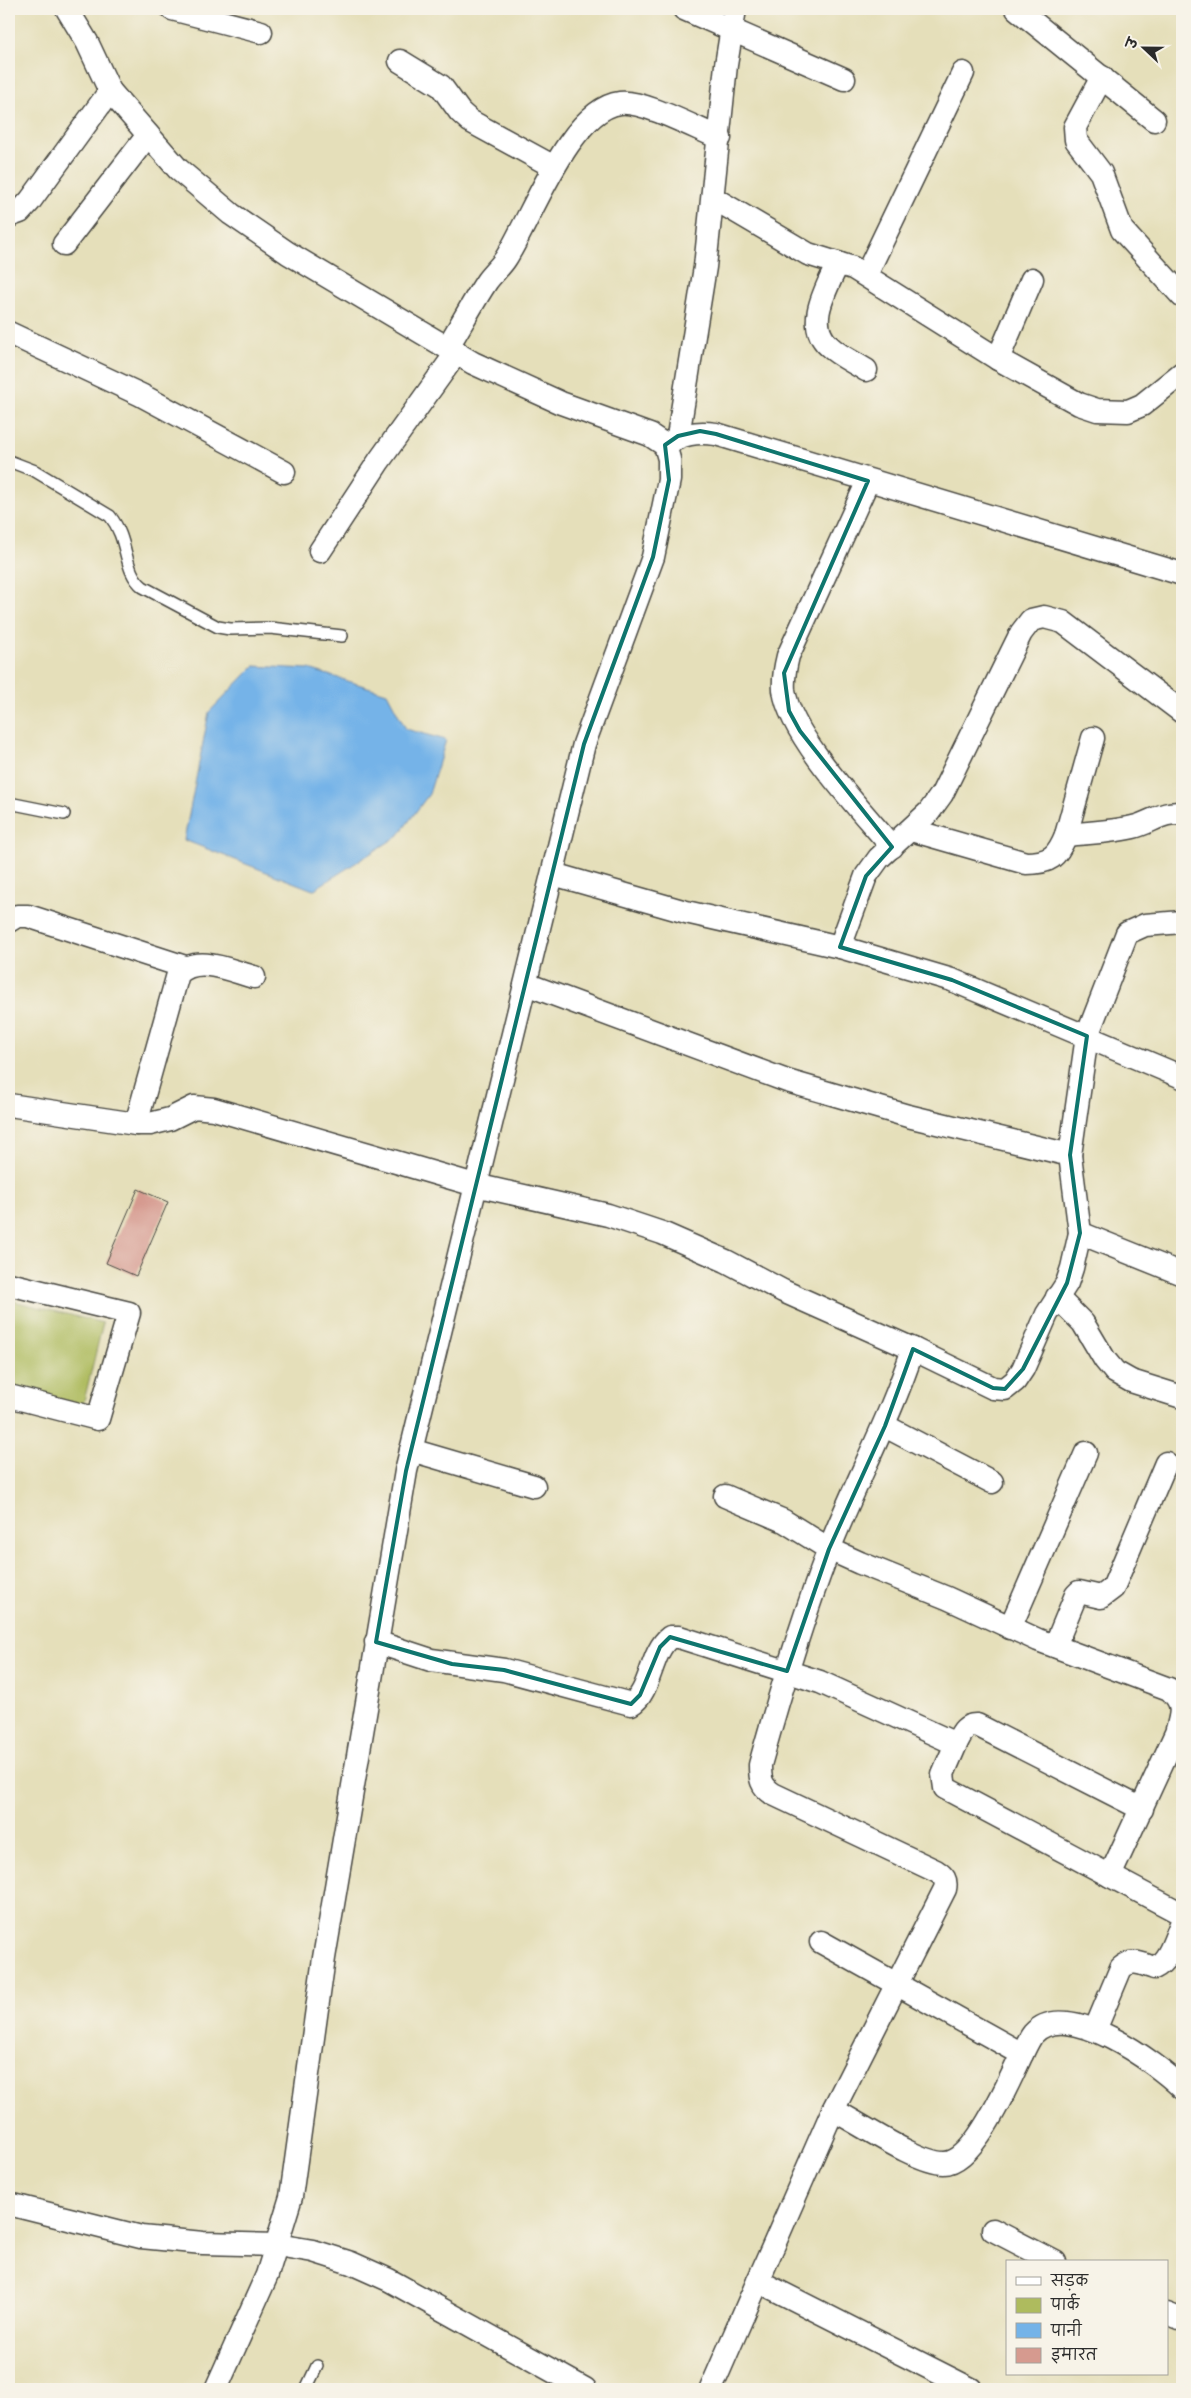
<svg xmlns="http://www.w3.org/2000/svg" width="1191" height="2398" font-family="'Balsamiq Sans','Playpen Sans Deva',sans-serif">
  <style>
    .green { fill: #aebb5e; stroke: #6c7344 }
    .water { fill: #74b3e8; stroke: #506f8a }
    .building { fill: #d69a8f }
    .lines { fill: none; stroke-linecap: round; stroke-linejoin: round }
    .lane-casing { stroke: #474640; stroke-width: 14 }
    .street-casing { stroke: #474640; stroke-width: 25 }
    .lane { stroke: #fff; stroke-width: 11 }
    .street { stroke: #fff; stroke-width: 22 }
    .marked { fill: none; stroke: #0f766e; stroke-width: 4; stroke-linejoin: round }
  </style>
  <rect width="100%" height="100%" fill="#f7f3e8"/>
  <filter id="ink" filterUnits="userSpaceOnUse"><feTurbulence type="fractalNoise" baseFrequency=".02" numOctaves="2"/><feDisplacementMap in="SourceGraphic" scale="10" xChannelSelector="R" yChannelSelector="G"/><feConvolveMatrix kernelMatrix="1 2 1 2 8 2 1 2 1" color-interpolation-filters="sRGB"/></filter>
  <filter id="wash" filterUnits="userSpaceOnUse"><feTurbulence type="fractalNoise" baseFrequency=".0096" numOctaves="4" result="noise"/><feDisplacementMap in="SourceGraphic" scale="20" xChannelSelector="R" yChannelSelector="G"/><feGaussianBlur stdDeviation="1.12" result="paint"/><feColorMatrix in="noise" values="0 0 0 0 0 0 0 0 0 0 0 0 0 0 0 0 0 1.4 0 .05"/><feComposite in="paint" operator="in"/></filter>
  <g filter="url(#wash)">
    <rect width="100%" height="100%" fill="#e5dfba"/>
    <polygon class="green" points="9,1300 103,1323 83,1405 9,1387"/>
    <polygon class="water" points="254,666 309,669 387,693 406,729 446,740 429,794 398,836 313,890 184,840 209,712"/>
    <g id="blocks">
      <polygon class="building" points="138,1189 168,1202 136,1276 106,1263"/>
    </g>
  </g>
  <g filter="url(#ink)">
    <use href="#blocks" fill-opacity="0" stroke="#474640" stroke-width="1"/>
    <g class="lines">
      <defs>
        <g id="lane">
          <path d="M9 461 35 471 110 516C130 541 122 570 143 587L218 627 230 629 270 628 342 636"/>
          <polyline points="9,803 64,814"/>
          <polyline points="306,2389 317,2366"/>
        </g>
        <g id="street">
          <polyline points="67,9 87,42 110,91 178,169 231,214 288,253 473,363 561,403 650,435 665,445 669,459 669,480 653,557 584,744 406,1471 324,1958 291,2197 267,2275 216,2389"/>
          <polyline points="172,9 261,32"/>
          <polyline points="684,9 844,79"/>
          <polyline points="1017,9 1154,120"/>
          <polyline points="400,61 441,86 460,112 470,121 554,167"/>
          <polyline points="1102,77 1075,127 1076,140 1101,173 1122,230 1182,296"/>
          <polyline points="713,198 808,254 853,268 998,359 1079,404 1097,410 1128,411 1142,405 1182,373"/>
          <polyline points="9,216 20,212 30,201 110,91"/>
          <polyline points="64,244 148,135"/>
          <path d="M838 263C827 288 804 324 829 346 839 356 854 362 866 370"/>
          <polyline points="866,275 963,73"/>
          <polyline points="9,333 141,395 284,472"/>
          <path d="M448 346C461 325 473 302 487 281 493 273 501 266 506 258 531 219 570 109 620 103 643 100 697 129 720 138"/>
          <polyline points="998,359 1032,279"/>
          <polyline points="678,436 705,267 726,65 735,9"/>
          <path d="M665 445C682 434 696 431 716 434L1182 574"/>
          <path d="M868 481 788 656C785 668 783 679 784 690 790 736 861 810 892 847"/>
          <polyline points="320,551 379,461 457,352"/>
          <path d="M911 830 1026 863C1050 863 1057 857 1066 835L1093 738"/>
          <path d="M1066 835C1088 833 1111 832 1133 827 1151 823 1164 810 1182 814"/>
          <polyline points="553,874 686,912 840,947 952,980 1182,1077"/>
          <polyline points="9,921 17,916 28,916 185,967"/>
          <polyline points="840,947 866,876 879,858 929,812 942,794 1021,633 1031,620 1044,617 1063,622 1182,712"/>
          <polyline points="9,1105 136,1124 150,1124 170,1119 194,1107 214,1109 475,1185 608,1215 662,1233 726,1261 783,1291 913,1349 993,1388 1005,1389 1015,1381 1023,1369 1047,1314 1067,1283 1072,1268 1080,1233 1070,1155 908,1116 787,1081 526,984"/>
          <path d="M136 1124 178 974C197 954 231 971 254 977"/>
          <polyline points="1070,1155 1087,1036 1127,933 1145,925 1182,922"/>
          <polyline points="1080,1233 1182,1274"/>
          <polyline points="9,1284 129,1313 98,1419 9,1396"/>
          <polyline points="1057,1297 1083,1323 1105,1360 1115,1372 1131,1381 1182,1397"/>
          <path d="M913 1349C890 1419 855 1483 828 1552 801 1622 780 1693 760 1765 760 1779 761 1786 773 1794L936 1871C944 1876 947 1880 945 1889L833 2110 758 2281 971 2389"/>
          <polyline points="885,1426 992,1482"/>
          <polyline points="411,1450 534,1486"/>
          <path d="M725 1496 784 1521 829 1549 860 1563 947 1598 1038 1640 1169 1689C1185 1704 1182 1712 1176 1733L1110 1876"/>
          <polyline points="1010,1628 1086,1453"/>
          <path d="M376 1642 431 1660 504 1670 631 1704C651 1693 650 1652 670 1637H679L820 1682 956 1744 943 1774 945 1788 1182 1914"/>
          <polyline points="1055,1646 1076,1595 1079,1592 1101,1597 1113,1588 1166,1463"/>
          <path d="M956 1744C961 1735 964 1724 977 1725L1142 1809"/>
          <path d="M821 1942 1022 2054C1025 2048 1029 2039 1033 2034 1066 1996 1158 2064 1182 2088"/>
          <path d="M1095 2030 1121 1968C1132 1958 1142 1964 1154 1968 1170 1961 1175 1937 1182 1922"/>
          <path d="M833 2110C859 2123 917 2163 944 2163 975 2163 1010 2079 1022 2054"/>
          <polyline points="9,2204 141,2237 203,2243 277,2245 313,2251 351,2263 389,2280 585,2389"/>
          <polyline points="993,2230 1055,2262"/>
          <polyline points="1167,2314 1182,2320"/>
          <polyline points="711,2389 758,2281"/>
        </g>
      </defs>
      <use href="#lane" class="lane-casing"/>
      <use href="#street" class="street-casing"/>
      <use href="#lane" class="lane"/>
      <use href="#street" class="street"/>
    </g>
  </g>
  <path class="marked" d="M700 431 716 434 868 481 784 673 789 711 800 731 892 847 866 876 840 947 952 980 1087 1036 1070 1155 1080 1233 1067 1283 1023 1369 1005 1389 993 1388 913 1349 885 1426 829 1549 787 1671 670 1637 660 1647 640 1695 631 1704 504 1670 452 1664 376 1642 406 1471 584 744 653 557 669 480 665 445 678 436Z"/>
  <rect width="1191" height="2398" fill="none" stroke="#f7f3e8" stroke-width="30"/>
  <rect x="1006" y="2260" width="162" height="115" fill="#f7f3e8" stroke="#a5a39c"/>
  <rect x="1016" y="2277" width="25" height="8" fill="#ffffff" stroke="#a5a39c"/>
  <text x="1051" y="2286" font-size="15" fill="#2b2b2b">सड़क</text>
  <rect x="1016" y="2298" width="25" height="15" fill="#aebb5e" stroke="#a5a39c"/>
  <text x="1051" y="2310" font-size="15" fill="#2b2b2b">पार्क</text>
  <rect x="1016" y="2323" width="25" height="15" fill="#74b3e8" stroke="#a5a39c"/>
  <text x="1051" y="2336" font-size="15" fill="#2b2b2b">पानी</text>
  <rect x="1016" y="2348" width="25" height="15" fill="#d69a8f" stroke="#a5a39c"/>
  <text x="1051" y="2360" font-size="15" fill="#2b2b2b">इमारत</text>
  <g transform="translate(1144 48) rotate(292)" stroke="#f7f3e8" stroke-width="4" paint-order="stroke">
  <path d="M0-4L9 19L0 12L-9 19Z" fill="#2b2b2b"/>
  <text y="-8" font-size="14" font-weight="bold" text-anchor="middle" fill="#2b2b2b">उ</text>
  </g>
</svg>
